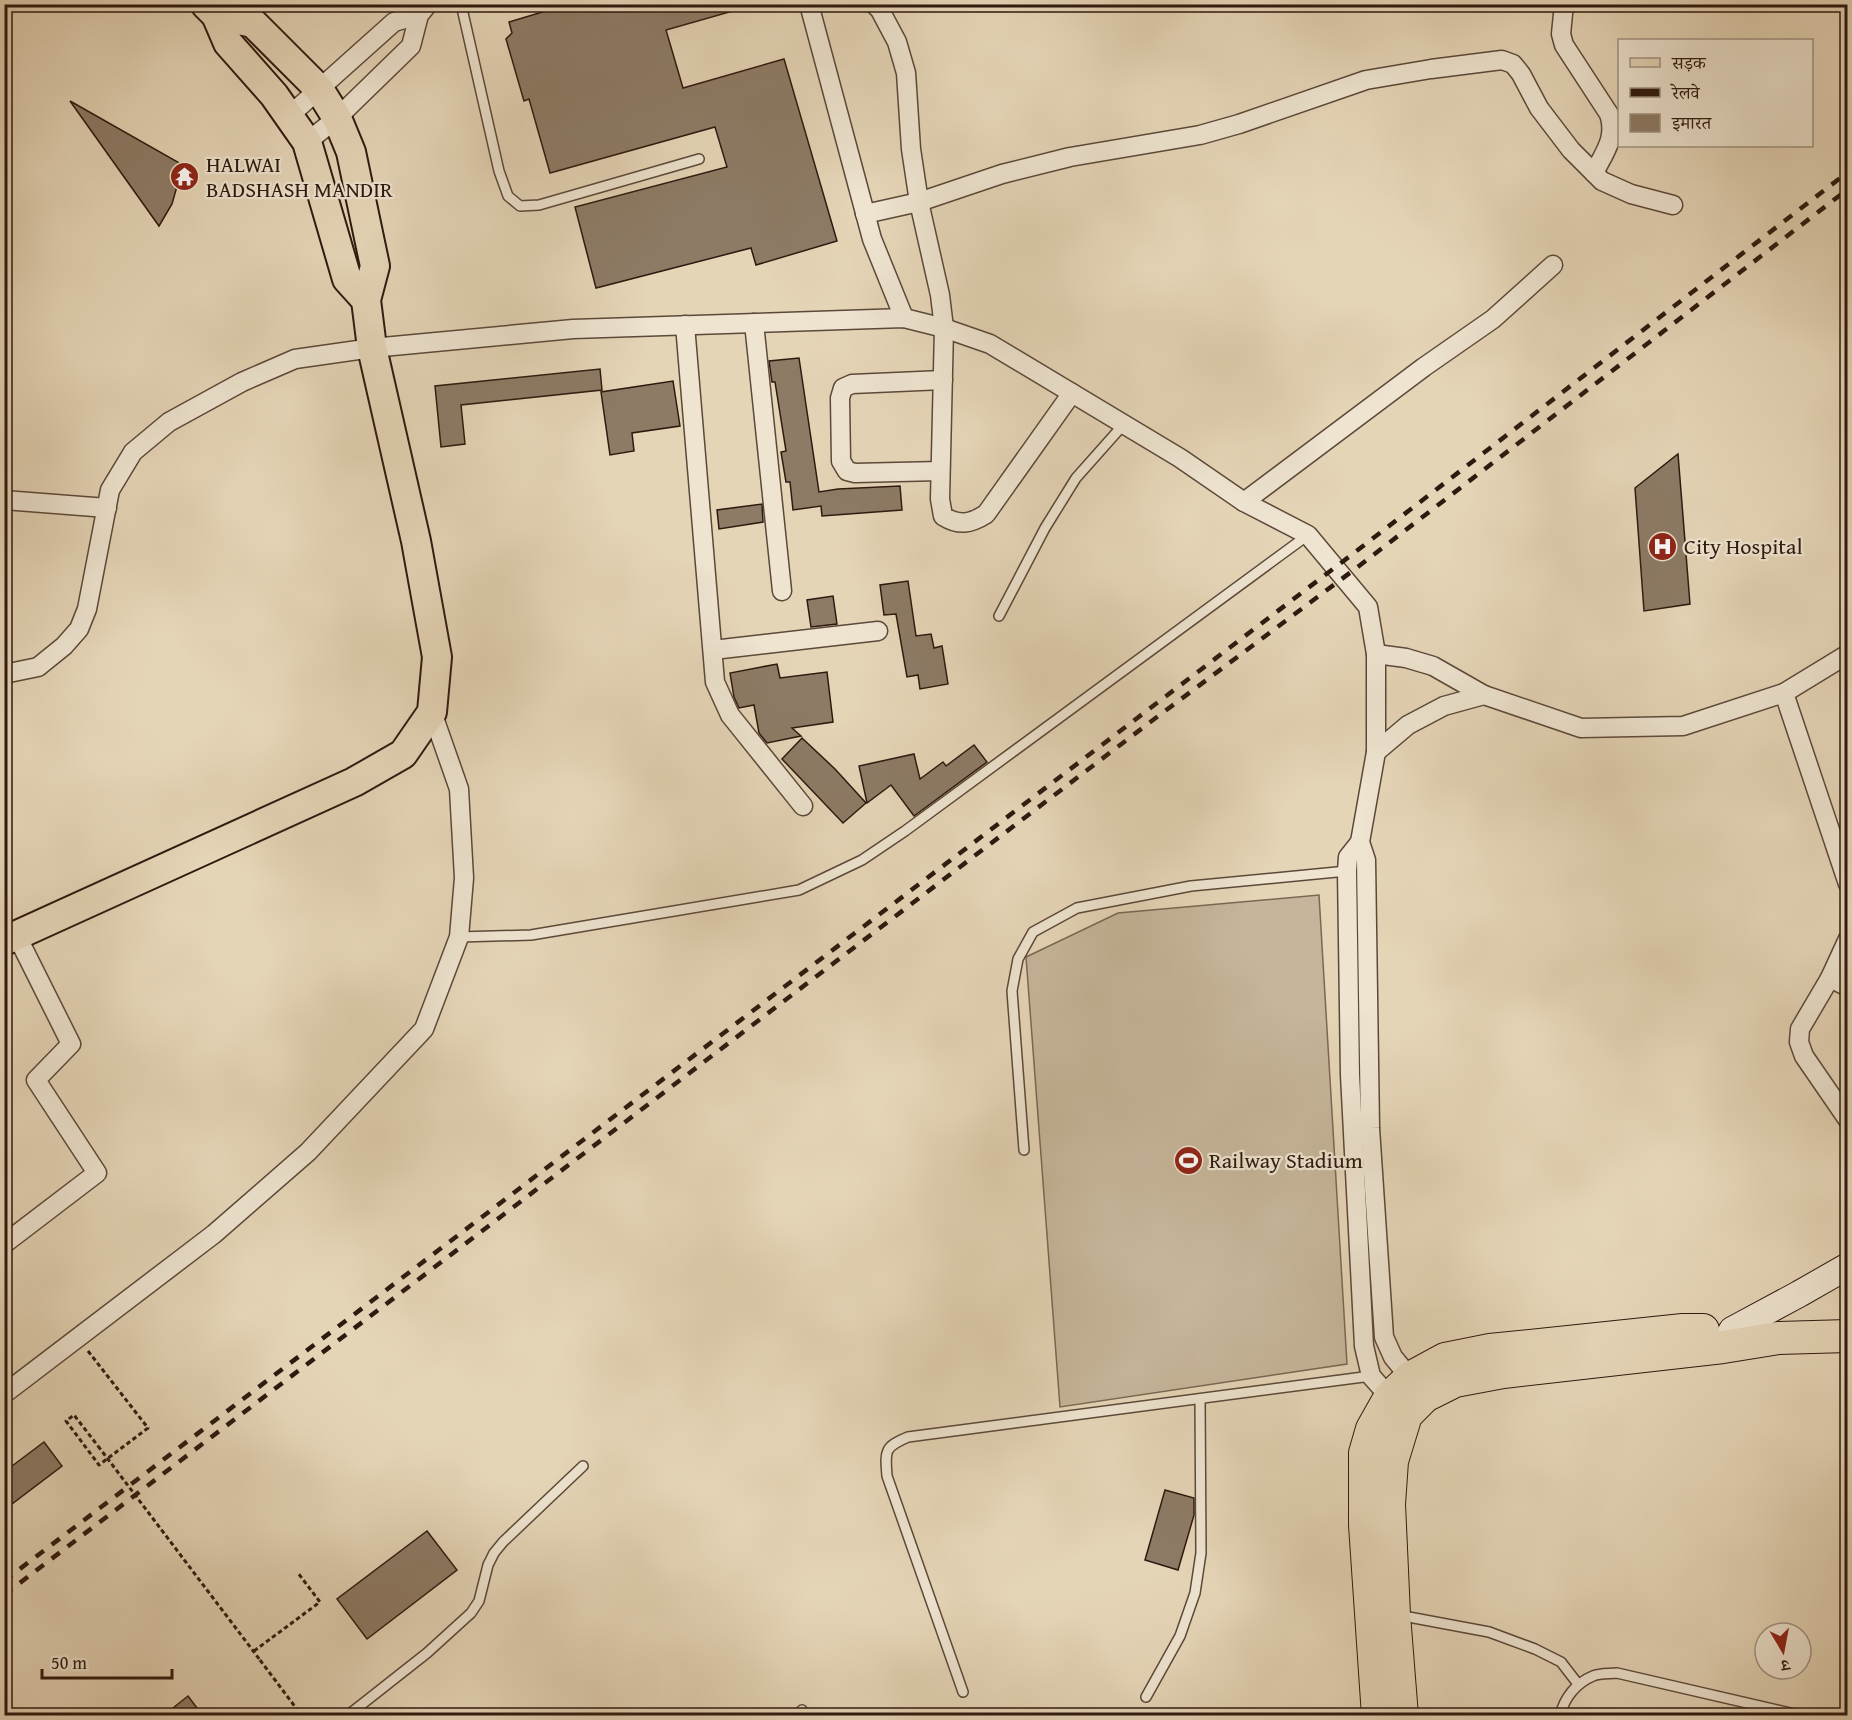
<svg xmlns="http://www.w3.org/2000/svg" width="1852" height="1720" font-family="'Gentium Book Plus','Noto Serif Devanagari',serif">
  <style>
    .pitch { fill: #c6b59a; stroke: #7a6754; stroke-width: 1.5 }
    .building { fill: #8d7b66; stroke: #2e190f; stroke-width: 1.5 }
    .lines { fill: none; stroke-linecap: round; stroke-linejoin: round }
    .lane-casing { stroke: #5c4839; stroke-width: 12 }
    .street-casing { stroke: #5c4839; stroke-width: 21 }
    .secondary-casing { stroke: #2e190f; stroke-width: 28 }
    .primary-casing { stroke: #2e190f; stroke-width: 32 }
    .highway-casing { stroke: #2e190f; stroke-width: 34 }
    .path { stroke: #2e190f; stroke-width: 3; stroke-dasharray: 4.5 3; stroke-linecap: butt }
    .lane { stroke: #eee4d0; stroke-width: 9 }
    .street { stroke: #eee4d0; stroke-width: 18 }
    .secondary { stroke: #eee4d0; stroke-width: 26 }
    .primary { stroke: #e5d5b7; stroke-width: 28 }
    .highway { stroke: #e5d5b7; stroke-width: 32 }
    .rail { stroke: #2e190f; stroke-width: 4.5; stroke-dasharray: 10 10; stroke-linecap: butt }
    .path-bridge { stroke: #2e190f; stroke-width: 3; stroke-dasharray: 4.5 3; stroke-linecap: butt }
    .labels { text-anchor: middle; stroke-width: 4.5; stroke-linejoin: round; paint-order: stroke }
    .poi-label { font-size: 22px; fill: #2e190f; stroke: #eee4d0; text-anchor: start }
  </style>
  <rect width="100%" height="100%" fill="#e5d5b7"/>
  <filter id="stains"><feTurbulence type="fractalNoise" baseFrequency=".00333" numOctaves="4"/><feColorMatrix values="0 0 0 0 .2 0 0 0 0 .09 0 0 0 0 .02 0 0 0 .5 -.17"/></filter>
  <radialGradient id="worn" r=".72"><stop offset=".6" stop-color="#630" stop-opacity="0"/><stop offset="1" stop-color="#630" stop-opacity=".3"/></radialGradient>
  <polygon class="pitch" points="1319,895 1347,1364 1060,1407 1026,957 1118,913"/>
  <g class="building">
    <polygon points="569,4 740,4 740,9 666,30 683,88 784,59 837,241 756,265 751,248 596,288 575,207 727,167 715,127 550,173 529,99 524,101 506,39 512,33 509,22"/>
    <polygon points="70,101 183,165 172,204 159,226"/>
    <polygon points="799,358 819,492 838,489 900,486 902,510 822,516 821,506 793,510 790,482 786,482 781,452 786,451 775,382 772,382 769,361"/>
    <polygon points="600,369 602,390 461,405 465,444 441,447 435,386"/>
    <polygon points="673,381 680,426 632,433 634,451 610,455 601,392"/>
    <polygon points="1678,454 1690,604 1644,611 1635,488"/>
    <polygon points="762,504 763,522 719,529 717,510"/>
    <polygon points="908,581 916,636 931,634 934,648 942,646 948,684 920,689 918,675 907,677 896,614 884,615 880,585"/>
    <polygon points="833,596 837,624 811,627 807,600"/>
    <polygon points="777,664 780,678 827,672 833,722 792,728 801,736 767,743 759,733 754,705 739,708 734,697 730,673"/>
    <polygon points="802,738 835,769 866,803 843,823 782,759"/>
    <polygon points="974,745 987,762 914,816 891,785 867,803 859,766 914,754 920,779 943,762 946,766"/>
    <polygon points="44,1442 62,1466 4,1510 4,1472"/>
    <polygon points="1165,1490 1194,1498 1194,1515 1178,1570 1145,1560"/>
    <polygon points="427,1531 457,1570 367,1639 337,1599"/>
    <polygon points="188,1696 203,1716 163,1716"/>
  </g>
  <g class="lines">
    <defs>
      <g id="lane">
        <polyline points="461,4 499,171 508,196 520,206 539,205 699,159"/>
        <polyline points="999,616 1045,528 1076,478 1124,424"/>
        <polyline points="459,937 531,935 799,890 862,860 905,831 1308,535"/>
        <polyline points="1024,1150 1012,991 1018,959 1033,932 1077,908 1191,886 1347,871"/>
        <polyline points="1398,1615 1489,1632 1535,1649 1561,1662 1578,1684"/>
        <path d="M963 1692 887 1476C885 1451 884 1447 908 1437L1371 1376"/>
        <polyline points="1146,1697 1180,1636 1195,1593 1201,1553 1200,1399"/>
        <polyline points="802,1710 802,1716"/>
        <polyline points="347,1716 427,1653 471,1613 479,1601 488,1565 494,1553 503,1542 583,1466"/>
        <path d="M1560 1716C1564 1698 1576 1683 1593 1676 1600 1673 1610 1674 1617 1673L1803 1716"/>
      </g>
      <g id="street">
        <polyline points="809,4 872,239 904,318"/>
        <path d="M874 4 880 10 897 42 906 73 911 149 919 202 940 295 944 328 940 499 943 516C959 526 970 524 986 514L1072 393"/>
        <path d="M1564 4 1561 34 1564 45 1609 114C1617 138 1604 153 1594 173"/>
        <polyline points="289,116 394,22 419,15"/>
        <polyline points="307,142 337,118 411,46 419,15 428,4"/>
        <polyline points="865,214 919,202 1002,174 1070,157 1200,135 1239,124 1366,80 1431,69 1502,60 1513,64 1521,74 1539,108 1571,150 1602,181 1631,194 1673,205"/>
        <polyline points="754,323 782,591"/>
        <polyline points="685,325 715,682 730,715 803,806"/>
        <polyline points="940,471 855,473 847,471 841,461 840,398 843,388 852,384 943,380"/>
        <polyline points="4,500 107,508"/>
        <polyline points="1244,502 1424,367 1493,319 1553,265"/>
        <polyline points="713,650 878,631"/>
        <polyline points="1376,654 1406,658 1433,666 1484,695 1581,728 1683,726 1784,693 1848,654"/>
        <polyline points="4,674 38,667 64,646 79,629 87,609 110,490 133,452 169,422 242,382 295,359 372,348 573,329 904,318 944,328 990,344 1180,458 1244,502 1308,535 1368,607 1376,654 1376,752 1360,842 1366,860 1370,1128 1384,1337 1393,1357 1416,1385"/>
        <polyline points="1784,693 1848,884"/>
        <polyline points="1376,752 1408,725 1444,706 1484,695"/>
        <polyline points="1360,842 1348,857 1347,871 1350,1075 1364,1346 1371,1376 1394,1402"/>
        <polyline points="1848,939 1830,978 1800,1029 1799,1042 1804,1056 1848,1120"/>
        <polyline points="1830,978 1848,987"/>
        <polyline points="4,1244 97,1173 36,1080 71,1044 17,936"/>
        <polyline points="4,1394 214,1234 308,1152 424,1029 459,937 464,878 459,789 432,712"/>
      </g>
      <polyline id="secondary" points="1723,1347 1732,1330 1799,1294 1848,1266"/>
      <g id="primary">
        <polyline points="206,5 216,15 228,43 274,95 307,142 347,279 366,300"/>
        <polyline points="4,941 354,782 403,754 432,712 437,657 416,541 372,348 366,300 375,266 351,152 337,118 319,89 253,23 216,15"/>
      </g>
      <g id="highway">
        <polyline points="1378,1716 1365,1525 1365,1453 1372,1429 1390,1397 1410,1378 1445,1359 1490,1350 1683,1330 1703,1330"/>
        <polyline points="1402,1716 1394,1615 1389,1504 1392,1461 1406,1415 1425,1396 1455,1381 1503,1372 1723,1347 1778,1338 1848,1336"/>
      </g>
    </defs>
    <use href="#lane" class="lane-casing"/>
    <use href="#street" class="street-casing"/>
    <use href="#secondary" class="secondary-casing"/>
    <use href="#primary" class="primary-casing"/>
    <use href="#highway" class="highway-casing"/>
    <g class="path">
      <polyline points="88,1351 148,1428 99,1465 66,1421 74,1415 98,1446"/>
      <polyline points="254,1651 320,1602 298,1573"/>
      <polyline points="260,1660 302,1716"/>
    </g>
    <use href="#lane" class="lane"/>
    <use href="#street" class="street"/>
    <use href="#secondary" class="secondary"/>
    <use href="#primary" class="primary"/>
    <use href="#highway" class="highway"/>
    <g class="rail">
      <polyline points="4,1581 1350,556 1848,172"/>
      <polyline points="4,1595 1149,723 1359,566 1848,189"/>
    </g>
    <polyline class="path-bridge" points="98,1446 260,1660"/>
  </g>
  <defs>
    <symbol id="temple-disc" viewBox="-11 -11 22 22"><circle r="9.5" fill="#8f2418" stroke="#eee4d0"/><path d="M0-6L5-2H3V0L6.5 2.5H4V6H1.5V3h-3V6H-4V2.5H-6.5L-3 0V-2H-5Z" fill="#fff"/></symbol>
    <symbol id="hospital-disc" viewBox="-11 -11 22 22"><circle r="9.5" fill="#8f2418" stroke="#eee4d0"/><path d="M-5-5h3v3.5h4V-5h3V5h-3V1.5h-4V5h-3Z" fill="#fff"/></symbol>
    <symbol id="stadium-disc" viewBox="-11 -11 22 22"><circle r="9.5" fill="#8f2418" stroke="#eee4d0"/><path d="M0-5a6.5 5 0 1 0 0 10a6.5 5 0 1 0 0-10ZM-3.5-1.8h7v3.6h-7Z" fill="#fff"/></symbol>
  </defs>
  <g fill-rule="evenodd">
    <use href="#temple-disc" x="168" y="160" width="33" height="33"/>
    <use href="#hospital-disc" x="1646" y="530" width="33" height="33"/>
    <use href="#stadium-disc" x="1172" y="1144" width="33" height="33"/>
  </g>
  <g class="labels">
    <g class="poi-label">
      <text x="206" y="172">HALWAI<tspan x="206" dy="25">BADSHASH MANDIR</tspan></text>
      <text x="1684" y="554">City Hospital</text>
      <text x="1209" y="1168">Railway Stadium</text>
    </g>
  </g>
  <rect width="1852" height="1720" fill="none" stroke="#e5d5b7" stroke-width="24"/>
  <rect x="6" y="6" width="1840" height="1708" fill="none" stroke="#2e190f" stroke-width="3"/>
  <rect x="12" y="12" width="1828" height="1696" fill="none" stroke="#2e190f" stroke-width="1.5"/>
  <rect x="1618" y="39" width="195" height="108" fill="#eee4d0" stroke="#a19383" stroke-width="1.5"/>
  <rect x="1630" y="58" width="30" height="9" fill="#e5d5b7" stroke="#a19383" stroke-width="1.5"/>
  <text x="1672" y="69" font-size="18" fill="#2e190f">सड़क</text>
  <rect x="1630" y="88" width="30" height="9" fill="#2e190f" stroke="#a19383" stroke-width="1.5"/>
  <text x="1672" y="99" font-size="18" fill="#2e190f">रेलवे</text>
  <rect x="1630" y="114" width="30" height="18" fill="#8d7b66" stroke="#a19383" stroke-width="1.5"/>
  <text x="1672" y="129" font-size="18" fill="#2e190f">इमारत</text>
  <g transform="translate(1783 1651) rotate(170)"><circle r="28" fill="#eee4d0" stroke="#a19383" stroke-width="1.5"/>
  <path d="M0-4.5L10 22L0 15L-10 22Z" fill="#8f2418"/>
  <text y="-9" font-size="16" font-weight="bold" text-anchor="middle" fill="#2e190f">उ</text>
  </g>
  <path d="M42 1669v9h130v-9" fill="none" stroke="#2e190f" stroke-width="3"/>
  <text x="51" y="1669" font-size="18" fill="#2e190f" stroke="#eee4d0" stroke-width="4.5" paint-order="stroke">50 m</text>
  <rect width="100%" height="100%" filter="url(#stains)"/>
  <rect width="100%" height="100%" fill="url(#worn)"/>
</svg>
